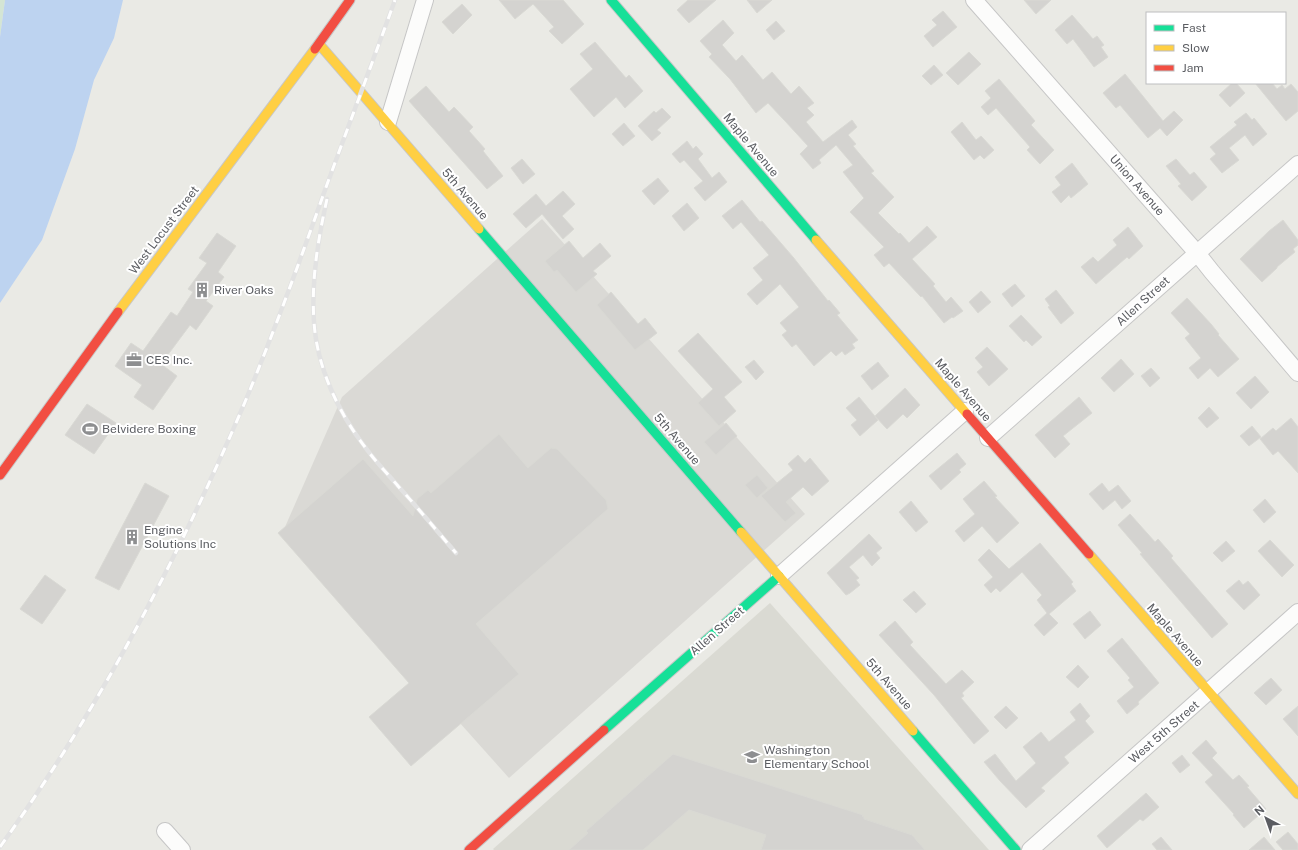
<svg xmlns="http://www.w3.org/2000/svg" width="1298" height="850" font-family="'Public Sans',sans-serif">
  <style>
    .industrial { fill: #dad9d5 }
    .education { fill: #dadad3 }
    .green { fill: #d4e5d4 }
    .water { fill: #bdd3f0 }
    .building { fill: #d4d3d0; stroke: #d9d9d4 }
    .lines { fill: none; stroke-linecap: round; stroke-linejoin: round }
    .street-casing { stroke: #c6c6c6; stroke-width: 18 }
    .fast-casing { stroke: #c7c7c7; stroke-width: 11 }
    .slow-casing { stroke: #c7c7c7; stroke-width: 11 }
    .jam-casing { stroke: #c7c7c7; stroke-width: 11 }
    .street { stroke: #fcfcfb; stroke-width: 16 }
    .fast { stroke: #16e098; stroke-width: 9 }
    .slow { stroke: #ffcf43; stroke-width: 9 }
    .jam { stroke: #f24e42; stroke-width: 9 }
    .rail-casing { stroke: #e2e2e2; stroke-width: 4.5 }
    .rail { stroke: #fff; stroke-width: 3; stroke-dasharray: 9; stroke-linecap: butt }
    .labels { text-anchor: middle; stroke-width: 4; stroke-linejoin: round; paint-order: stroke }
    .street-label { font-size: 12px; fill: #5b5d62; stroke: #fff }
    .poi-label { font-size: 12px; fill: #5b5d62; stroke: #fff; text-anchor: start }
  </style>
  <rect width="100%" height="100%" fill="#eaeae5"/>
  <polygon class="industrial" points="542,219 805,514 509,778 285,527 342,397"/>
  <polygon class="education" points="770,603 989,850 494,850 493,849"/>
  <polygon class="green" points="0,0 5,0 0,37"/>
  <polygon class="water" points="5,0 123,0 114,38 94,80 75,149 42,240 0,303 0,37"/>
  <g class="building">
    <polygon points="499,0 563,0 584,24 562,44 549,31 554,27 533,4 515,19"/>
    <polygon points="688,0 716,0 689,23 677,10"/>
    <polygon points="747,0 772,0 757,13"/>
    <polygon points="1024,0 1051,0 1036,14"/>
    <polygon points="462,4 472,15 453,34 442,22"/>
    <polygon points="943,11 957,27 933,47 924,36 937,25 932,20"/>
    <polygon points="1072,15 1093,39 1097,36 1104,45 1101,47 1108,57 1094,67 1073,39 1067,44 1055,30"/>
    <polygon points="723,20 734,33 722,45 736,61 742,55 763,80 772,72 791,94 799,86 814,103 807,108 814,115 806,122 823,142 852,120 857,127 848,135 856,144 853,146 874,171 871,173 894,197 878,213 899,234 900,233 909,243 927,226 937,237 912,259 935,284 933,286 946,302 951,297 963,311 953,318 952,317 944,323 922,296 921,297 889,263 884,267 874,255 884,247 850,212 864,198 843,172 853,165 836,145 819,160 821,163 813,169 800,154 808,146 785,121 768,103 756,113 730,79 709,57 712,54 700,41"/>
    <polygon points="776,21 785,31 774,40 766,30"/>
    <polygon points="595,42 626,78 629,75 643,91 625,108 616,97 594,117 570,89 593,69 580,54"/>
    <polygon points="969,52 981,64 958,85 946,73"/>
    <polygon points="934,65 943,75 931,85 922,76"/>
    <polygon points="1125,74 1163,121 1174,111 1183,120 1167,136 1160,128 1148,138 1120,105 1116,108 1103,93"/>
    <polygon points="999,79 1035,121 1031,125 1054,150 1040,164 1027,150 1030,147 996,108 988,115 981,107 991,98 985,91"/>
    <polygon points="1232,83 1236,83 1245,93 1230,107 1219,95"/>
    <polygon points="1255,83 1272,83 1277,89 1282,85 1285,89 1291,84 1298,92 1298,111 1286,121"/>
    <polygon points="426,86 449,112 454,107 473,127 469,131 485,149 483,151 503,176 487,189 409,101"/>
    <polygon points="662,108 671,117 657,130 661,133 652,141 638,126 654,111 656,113"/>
    <polygon points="1246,113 1252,120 1254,118 1267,134 1253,146 1245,135 1229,148 1239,160 1222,173 1210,159 1216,154 1210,147 1237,125 1234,122"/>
    <polygon points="962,122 976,140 981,136 994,150 984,159 980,155 974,160 951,132"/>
    <polygon points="624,123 635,136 623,146 612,134"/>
    <polygon points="687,141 693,149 696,146 703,154 698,159 712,178 719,172 727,182 705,201 694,188 703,181 684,160 680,163 672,154"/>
    <polygon points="522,159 535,174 523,184 511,168"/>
    <polygon points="1176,159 1190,175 1194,172 1207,187 1192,201 1178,186 1181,184 1166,166"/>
    <polygon points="1072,163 1088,184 1071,198 1069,195 1061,203 1052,192 1061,185 1055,177"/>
    <polygon points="658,178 669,191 654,205 642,191"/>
    <polygon points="563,191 575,204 562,216 574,229 563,239 542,214 526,228 513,214 536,194 546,206"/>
    <polygon points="742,200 760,222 762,221 793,257 828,301 829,300 840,313 837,315 858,340 852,344 855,348 845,355 842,351 836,356 831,351 814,366 796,344 792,347 782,335 787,331 780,323 799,307 780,284 757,305 747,294 763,280 753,268 769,255 741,222 733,229 722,216"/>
    <polygon points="687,203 699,218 684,231 672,216"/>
    <polygon points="1283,220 1298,240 1298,245 1293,249 1295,252 1277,267 1277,268 1262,282 1240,259 1269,231"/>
    <polygon points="1128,227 1143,246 1129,259 1127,257 1096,284 1081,267 1093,257 1098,262 1117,245 1113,240"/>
    <polygon points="217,233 236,246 218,272 224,277 206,301 213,306 196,330 190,325 161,364 177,376 153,410 134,397 142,385 115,366 131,343 143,351 171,312 177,316 193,292 188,289 207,263 199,258"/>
    <polygon points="569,241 583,258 600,243 611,256 593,271 597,274 576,292 557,270 554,272 545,261"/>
    <polygon points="1015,284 1025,296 1012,307 1002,294"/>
    <polygon points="1056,290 1074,313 1061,324 1048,307 1050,306 1045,299"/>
    <polygon points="981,291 991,302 978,313 969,302"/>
    <polygon points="611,292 638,324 645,318 657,333 635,350 597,305"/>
    <polygon points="1187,298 1211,324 1219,334 1218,335 1239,359 1218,377 1210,368 1198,379 1189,368 1201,358 1185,338 1190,334 1171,313"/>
    <polygon points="1021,315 1042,337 1032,346 1026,340 1024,342 1009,326"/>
    <polygon points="698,333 742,382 724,397 736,411 719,426 698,403 713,389 678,351"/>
    <polygon points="987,347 1008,369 989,386 977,372 983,367 975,358"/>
    <polygon points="1121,359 1134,374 1114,392 1101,378"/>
    <polygon points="754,360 764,372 756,380 745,367"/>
    <polygon points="878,362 889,376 872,390 861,376"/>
    <polygon points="1151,368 1160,378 1150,387 1141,376"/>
    <polygon points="1255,376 1269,392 1251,409 1236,393"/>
    <polygon points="905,388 920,405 907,418 903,414 887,429 875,416"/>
    <polygon points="859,397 878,420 860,436 851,425 857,420 846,408"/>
    <polygon points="1079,397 1092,413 1063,436 1070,444 1055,458 1035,435"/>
    <polygon points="87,404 116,423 94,454 65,435"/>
    <polygon points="1209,407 1219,418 1207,428 1198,418"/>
    <polygon points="1291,418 1298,427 1298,473 1278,451 1273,455 1260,439 1273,428 1276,431"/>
    <polygon points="726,423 737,436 716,455 704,442"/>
    <polygon points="1252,426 1261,437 1249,446 1240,436"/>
    <polygon points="499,434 528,468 551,448 557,449 606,500 608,509 476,624 519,674 411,766 369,717 409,683 278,533 363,459 413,516 417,499 428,490 431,493"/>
    <polygon points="957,453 966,464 959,470 961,472 941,490 929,476"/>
    <polygon points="798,455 805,463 810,458 829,481 812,496 803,487 786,502 796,513 785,522 761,496 793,470 788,464"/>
    <polygon points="757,475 768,488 757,498 745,485"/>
    <polygon points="984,481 997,496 995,497 1019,523 997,543 982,526 964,542 955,531 975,514 963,499"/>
    <polygon points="145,483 169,496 119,590 95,578"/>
    <polygon points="1102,483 1109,492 1118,485 1131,501 1122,509 1115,500 1103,510 1089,494"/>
    <polygon points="1265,499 1276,512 1264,523 1253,510"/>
    <polygon points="911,501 928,522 916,532 899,512"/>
    <polygon points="1130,514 1155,542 1158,539 1173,556 1171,558 1228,624 1212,638 1140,554 1142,553 1118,525"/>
    <polygon points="869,534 882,548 876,553 880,558 872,566 863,555 849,567 859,578 856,580 860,585 850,593 846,595 827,573"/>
    <polygon points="1270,540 1294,565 1282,577 1258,551"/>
    <polygon points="1226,541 1235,551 1222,562 1213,553"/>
    <polygon points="1040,543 1073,582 1071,584 1076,591 1049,614 1058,623 1044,636 1034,625 1047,613 1037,600 1042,595 1022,572 1000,592 996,588 991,593 984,585 993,577 978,560 989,549 1009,569"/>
    <polygon points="45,575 66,590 42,624 20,609"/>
    <polygon points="1239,580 1243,585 1248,581 1260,595 1244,610 1226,591"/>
    <polygon points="914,591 926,604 916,613 903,600"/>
    <polygon points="1090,611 1101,625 1085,639 1073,624"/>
    <polygon points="895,621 913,642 910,645 946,684 962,670 974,682 962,693 964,696 961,698 989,731 974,744 934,695 879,635"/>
    <polygon points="1122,638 1159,683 1138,702 1139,704 1127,714 1117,701 1134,687 1128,680 1130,678 1107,651"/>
    <polygon points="1078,665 1089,677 1078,688 1066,677"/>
    <polygon points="1271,678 1282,690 1266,705 1254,693"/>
    <polygon points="1080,703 1090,716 1085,721 1094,732 1064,757 1069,763 1041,788 1045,791 1026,808 1000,781 984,762 995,754 1016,781 1036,763 1023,747 1041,732 1049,742 1076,720 1070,712"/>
    <polygon points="1006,706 1018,718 1006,729 994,717"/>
    <polygon points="1298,706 1298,736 1283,719"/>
    <polygon points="1206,740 1217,753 1212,758 1233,780 1239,775 1249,786 1247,787 1266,809 1244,828 1233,815 1234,814 1205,782 1213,775 1192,753"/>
    <polygon points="673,754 863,815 862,816 864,817 864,819 912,835 925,850 761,850 766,835 689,810 643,850 569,850 588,833 586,831"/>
    <polygon points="1182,755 1190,765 1180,773 1172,763"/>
    <polygon points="1146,793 1159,807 1143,821 1140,819 1107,848 1097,836"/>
    <polygon points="1288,832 1298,844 1298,850 1283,850 1276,842"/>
    <polygon points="1161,837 1172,850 1157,850 1152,844"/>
    <polygon points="1264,837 1275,850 1249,850"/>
  </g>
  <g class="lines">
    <defs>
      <g id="street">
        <polyline points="974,0 1197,253 1212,272 1298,373"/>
        <polyline points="388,122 425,0"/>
        <polyline points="988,438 1298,164"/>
        <polyline points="779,576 965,411"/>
        <polyline points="165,831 182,850"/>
        <polyline points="1030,850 1298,612"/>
      </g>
      <g id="fast">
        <polyline points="611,0 816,240"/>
        <polyline points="479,229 741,532"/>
        <polyline points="604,730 779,576"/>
        <polyline points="913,731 1016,850"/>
      </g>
      <g id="slow">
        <polyline points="319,44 479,229"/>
        <polyline points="816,240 967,414"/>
        <polyline points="118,312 315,49"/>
        <polyline points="741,532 913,731"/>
        <polyline points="1089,554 1298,794"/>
      </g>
      <g id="jam">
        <polyline points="315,49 350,0"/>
        <polyline points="967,414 1089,554"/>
        <polyline points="0,475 118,312"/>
        <polyline points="469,850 604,730"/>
      </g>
    </defs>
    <use href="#street" class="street-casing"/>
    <use href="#fast" class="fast-casing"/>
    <use href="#slow" class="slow-casing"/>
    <use href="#jam" class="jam-casing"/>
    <use href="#street" class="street"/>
    <use href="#fast" class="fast"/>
    <use href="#slow" class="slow"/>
    <use href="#jam" class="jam"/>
    <defs>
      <g id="rail">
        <path d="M327 199C318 239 311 281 314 322 317 367 338 412 365 447 375 461 387 473 398 486 418 508 437 531 456 553"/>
        <path d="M0 847C99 709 179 557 245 402 274 332 300 261 325 190 348 127 372 64 395 0"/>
      </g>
    </defs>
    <use href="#rail" class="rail-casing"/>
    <use href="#rail" class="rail"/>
  </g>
  <defs>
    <symbol id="building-bare" viewBox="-9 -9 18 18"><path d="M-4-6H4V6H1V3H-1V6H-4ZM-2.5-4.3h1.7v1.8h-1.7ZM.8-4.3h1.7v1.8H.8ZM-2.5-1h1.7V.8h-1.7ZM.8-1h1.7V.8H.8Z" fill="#8d8e90" stroke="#fff" stroke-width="2.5" paint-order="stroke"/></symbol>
    <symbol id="office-bare" viewBox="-9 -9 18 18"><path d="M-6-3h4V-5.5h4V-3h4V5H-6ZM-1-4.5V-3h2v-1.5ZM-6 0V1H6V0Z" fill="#8d8e90" stroke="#fff" stroke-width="2.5" paint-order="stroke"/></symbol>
    <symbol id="stadium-bare" viewBox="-9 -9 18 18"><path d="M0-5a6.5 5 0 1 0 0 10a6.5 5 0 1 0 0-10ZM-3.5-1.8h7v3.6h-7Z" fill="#8d8e90" stroke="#fff" stroke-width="2.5" paint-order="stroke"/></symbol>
    <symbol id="school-bare" viewBox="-9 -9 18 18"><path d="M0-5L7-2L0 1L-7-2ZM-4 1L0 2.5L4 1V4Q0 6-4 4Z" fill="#8d8e90" stroke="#fff" stroke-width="2.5" paint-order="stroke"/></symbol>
  </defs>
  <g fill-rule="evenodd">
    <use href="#building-bare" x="191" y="279" width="22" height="22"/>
    <use href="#office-bare" x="123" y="349" width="22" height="22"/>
    <use href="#stadium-bare" x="79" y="418" width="22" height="22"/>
    <use href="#building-bare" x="121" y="526" width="22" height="22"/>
    <use href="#school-bare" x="741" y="746" width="22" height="22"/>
  </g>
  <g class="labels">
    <g class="street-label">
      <text transform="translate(751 145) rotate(50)" y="4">Maple Avenue</text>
      <text transform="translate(1137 185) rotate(49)" y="4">Union Avenue</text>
      <text transform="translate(465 194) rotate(49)" y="4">5th Avenue</text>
      <text transform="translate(164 230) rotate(-53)" y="4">West Locust Street</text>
      <text transform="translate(1143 301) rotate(-42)" y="4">Allen Street</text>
      <text transform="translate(963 390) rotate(49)" y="4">Maple Avenue</text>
      <text transform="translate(677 439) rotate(49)" y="4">5th Avenue</text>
      <text transform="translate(717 631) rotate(-41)" y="4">Allen Street</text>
      <text transform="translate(1175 635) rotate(49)" y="4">Maple Avenue</text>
      <text transform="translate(889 684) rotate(49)" y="4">5th Avenue</text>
      <text transform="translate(1164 732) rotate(-41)" y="4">West 5th Street</text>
    </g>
    <g class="poi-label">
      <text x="214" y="294">River Oaks</text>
      <text x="146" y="364">CES Inc.</text>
      <text x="102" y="433">Belvidere Boxing</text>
      <text x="144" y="534">Engine<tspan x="144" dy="14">Solutions Inc</tspan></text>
      <text x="764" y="754">Washington<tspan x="764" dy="14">Elementary School</tspan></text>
    </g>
  </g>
  <rect x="1146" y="12" width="140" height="72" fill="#ffffff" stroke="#bdbec0"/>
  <rect x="1154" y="25" width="20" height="6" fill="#16e098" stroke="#bdbec0"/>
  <text x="1182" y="32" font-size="12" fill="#5b5d62">Fast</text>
  <rect x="1154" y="45" width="20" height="6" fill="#ffcf43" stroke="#bdbec0"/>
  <text x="1182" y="52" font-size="12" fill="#5b5d62">Slow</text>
  <rect x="1154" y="65" width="20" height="6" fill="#f24e42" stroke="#bdbec0"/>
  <text x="1182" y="72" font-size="12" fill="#5b5d62">Jam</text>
  <g transform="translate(1266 818) rotate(319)" stroke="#ffffff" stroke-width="3" paint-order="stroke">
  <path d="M0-3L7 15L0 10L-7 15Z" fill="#5b5d62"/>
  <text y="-6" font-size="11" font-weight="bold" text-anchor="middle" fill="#5b5d62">N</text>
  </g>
</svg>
